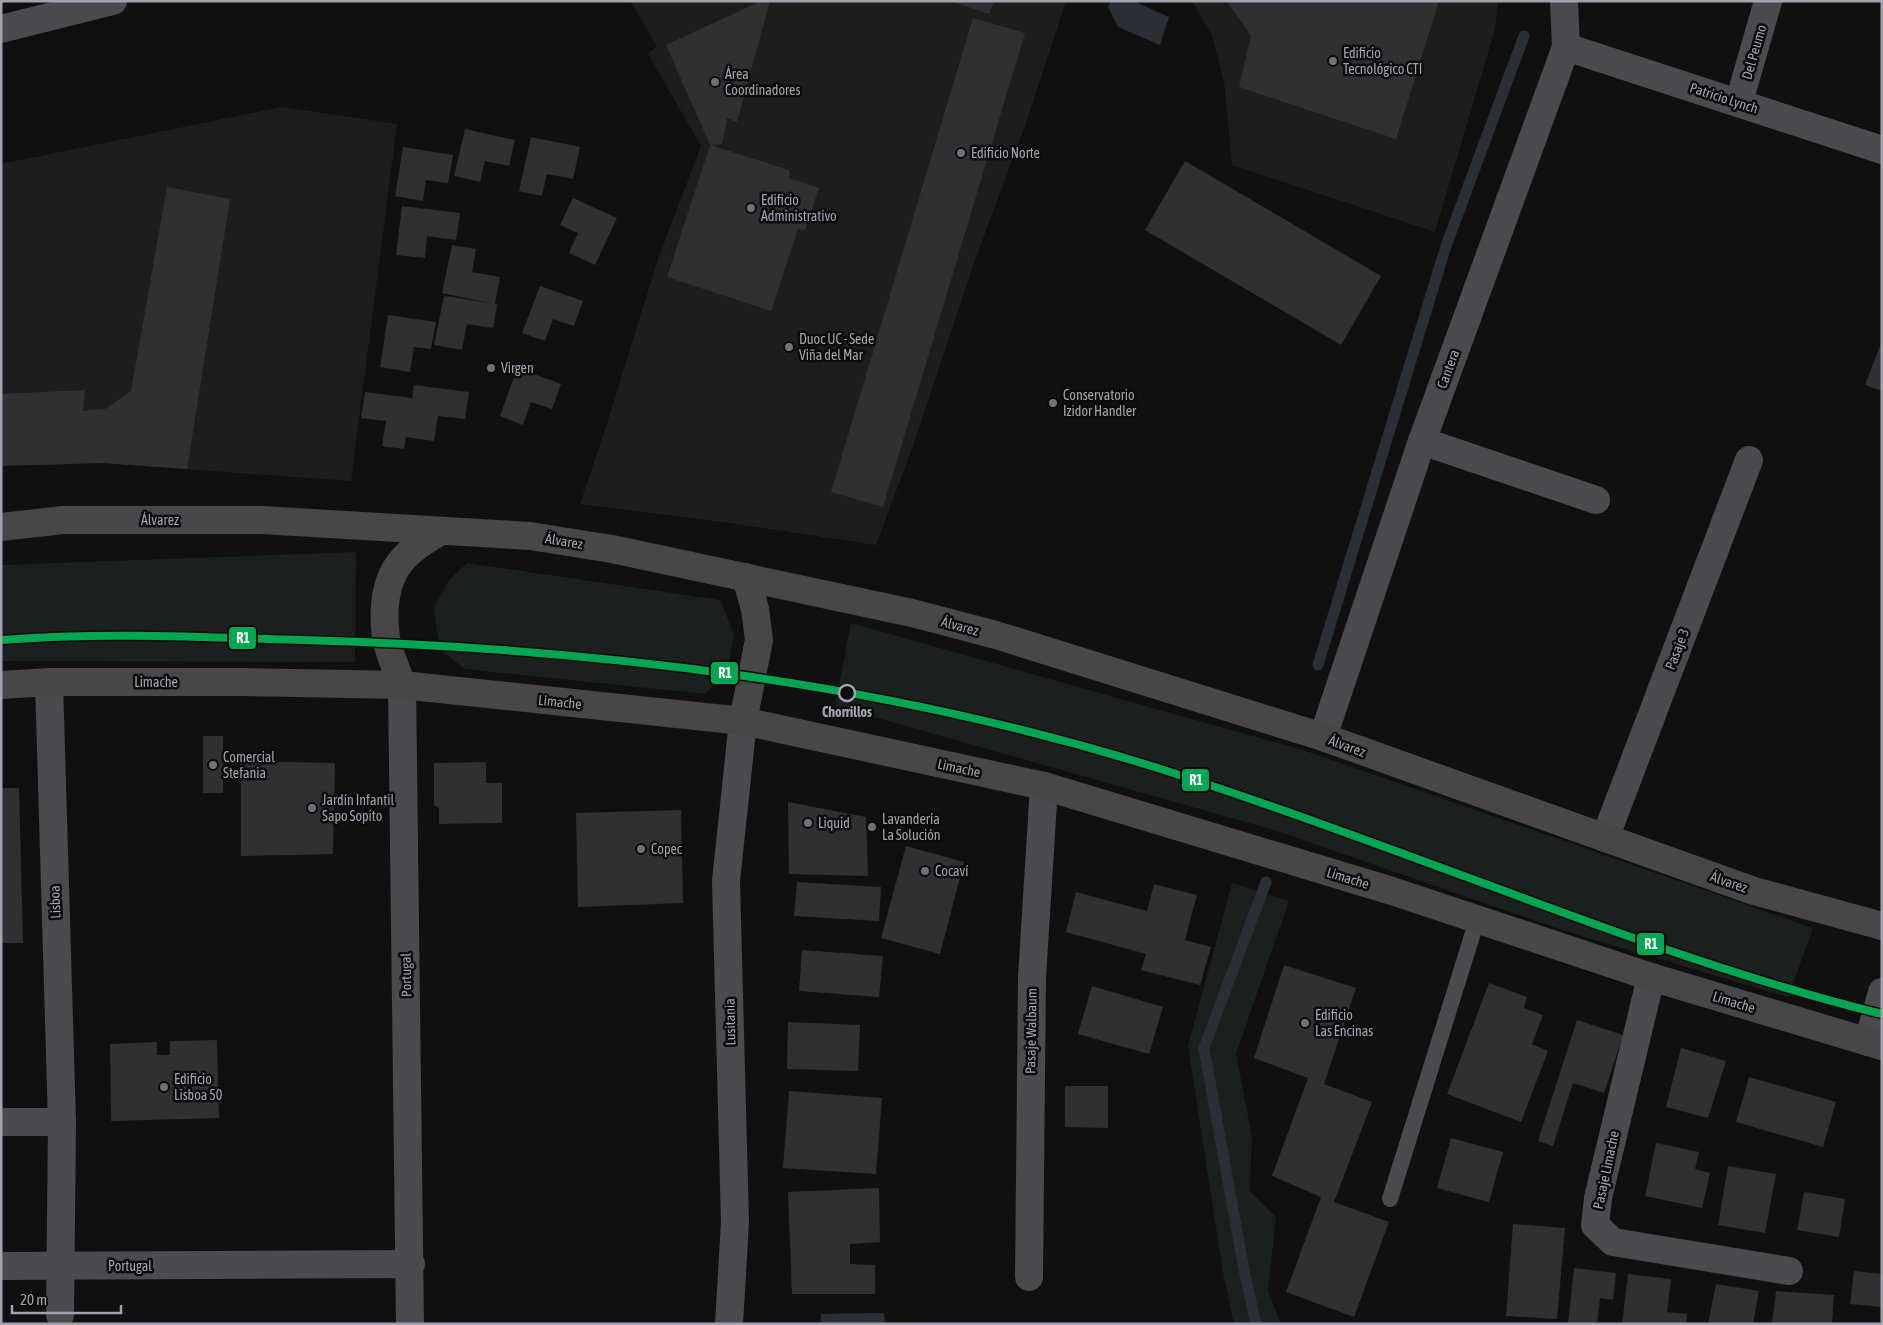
<svg xmlns="http://www.w3.org/2000/svg" width="1883" height="1325" font-family="'Asap Condensed',sans-serif">
  <style>
    .built { fill: #1d1d1e }
    .green { fill: #1a201d }
    .water { fill: #2a2e35 }
    .lines { fill: none; stroke-linecap: round; stroke-linejoin: round }
    .stream { stroke: #2a2e35; stroke-width: 11 }
    .building { fill: #303033 }
    .service { stroke: #4a4a4f; stroke-width: 16 }
    .minor { stroke: #4a4a4f; stroke-width: 28 }
    .tertiary { stroke: #4a4a4f; stroke-width: 28 }
    .primary { stroke: #47474a; stroke-width: 28 }
    .rail-1-casing { stroke: #0b0b0c; stroke-width: 11 }
    .rail-1 { stroke: #00a651; stroke-width: 8 }
    .poi-dot { fill: #6f7078; stroke: #0b0b0c; stroke-width: 2 }
    .stop-dot { fill: #0b0b0c; stroke: #a2a3b0; stroke-width: 2.5 }
    .labels { text-anchor: middle; stroke-width: 5; stroke-linejoin: round; paint-order: stroke }
    .street-label { font-size: 14px; fill: #a2a3b0; stroke: #0b0b0c }
    .poi-label { font-size: 14px; fill: #a2a3b0; stroke: #0b0b0c; text-anchor: start }
    .stop-label { font-size: 14px; font-weight: bold; fill: #a2a3b0; stroke: #0b0b0c }
    .line-badge { stroke: #0b0b0c; stroke-width: 2 }
    .badge-label { font-size: 14px; text-anchor: middle; font-weight: bold; fill: #fff }
  </style>
  <rect width="100%" height="100%" fill="#101010"/>
  <g class="built">
    <polygon points="630,1 1066,1 1026,123 974,263 913,446 876,545 723,522 580,504 605,430 658,259 701,146 648,54 657,46"/>
    <polygon points="1192,1 1498,1 1495,29 1435,232 1232,165 1224,81 1212,35"/>
    <polygon points="282,107 397,124 351,481 102,463 1,466 1,164"/>
  </g>
  <g class="green">
    <polygon points="356,552 355,662 1,661 1,565"/>
    <polygon points="467,563 720,600 734,634 728,669 706,694 465,669 443,652 438,637 434,607 449,580"/>
    <polygon points="851,623 1306,751 1813,928 1788,997 1565,931 1274,830 835,706"/>
    <polygon points="1232,883 1289,901 1236,1054 1252,1137 1250,1191 1276,1217 1268,1291 1281,1324 1234,1324 1223,1272 1188,1046"/>
  </g>
  <g class="water">
    <polygon points="1111,1 1133,1 1169,17 1160,45 1118,27 1108,7"/>
    <polygon points="884,1313 885,1324 821,1324 821,1314"/>
  </g>
  <g class="lines">
    <g class="stream">
      <polyline points="1318,665 1446,246 1524,36"/>
      <polyline points="1256,1324 1244,1270 1204,1048 1266,882"/>
    </g>
  </g>
  <g class="building">
    <polygon points="761,1 770,1 737,122 727,118 722,144 710,145 666,45"/>
    <polygon points="951,1 994,1 989,14"/>
    <polygon points="1227,1 1439,1 1396,139 1239,87 1251,36"/>
    <polygon points="973,18 1025,33 883,507 831,492"/>
    <polygon points="465,129 515,140 509,166 485,161 480,182 454,176"/>
    <polygon points="531,137 580,147 573,179 547,174 542,196 519,191"/>
    <polygon points="710,145 789,170 789,178 819,188 805,230 798,229 771,311 667,277"/>
    <polygon points="403,147 453,155 448,183 426,180 423,201 395,196"/>
    <polygon points="1185,161 1381,276 1341,345 1145,230"/>
    <polygon points="167,187 230,199 187,469 102,463 1,466 1,394 85,390 83,411 105,409 131,391"/>
    <polygon points="573,198 617,218 595,265 569,253 578,233 560,225"/>
    <polygon points="402,206 460,213 456,240 427,236 425,258 396,255"/>
    <polygon points="452,245 476,249 472,272 500,277 495,304 497,305 493,328 467,324 462,350 434,345 444,296 490,303 442,293"/>
    <polygon points="540,286 583,301 574,326 553,319 545,341 522,333"/>
    <polygon points="388,315 436,322 431,349 414,347 410,372 380,367"/>
    <polygon points="1882,341 1882,391 1865,385"/>
    <polygon points="517,368 561,384 552,409 531,402 523,425 500,416"/>
    <polygon points="414,385 469,392 465,419 438,416 434,441 406,437 404,449 382,446 386,421 361,418 365,392 412,398"/>
    <rect x="203" y="736" width="20" height="57"/>
    <polygon points="289,762 335,763 333,854 241,856 241,763"/>
    <polygon points="486,762 486,783 502,783 502,823 439,824 439,808 434,805 434,763"/>
    <polygon points="1,788 19,788 23,943 1,943"/>
    <polygon points="788,802 866,817 868,876 789,874"/>
    <polygon points="681,810 683,903 578,907 576,813"/>
    <polygon points="906,846 964,862 940,954 881,938"/>
    <polygon points="797,882 881,887 879,921 794,916"/>
    <polygon points="1154,884 1197,895 1185,940 1211,947 1200,985 1141,970 1146,954 1066,932 1076,892 1147,911"/>
    <polygon points="802,950 883,956 879,997 799,991"/>
    <polygon points="1284,965 1356,988 1324,1084 1372,1102 1334,1202 1389,1222 1354,1317 1286,1292 1321,1197 1272,1176 1308,1078 1254,1058"/>
    <polygon points="1489,983 1527,997 1524,1008 1543,1015 1532,1044 1548,1051 1521,1122 1447,1094"/>
    <polygon points="1092,986 1163,1007 1149,1054 1078,1034"/>
    <polygon points="1577,1020 1623,1035 1604,1093 1573,1083 1553,1146 1538,1141"/>
    <polygon points="788,1022 860,1025 858,1071 787,1069"/>
    <polygon points="217,1040 219,1118 111,1121 110,1044 157,1042 157,1055 170,1055 170,1041"/>
    <polygon points="1681,1048 1726,1061 1708,1118 1666,1107"/>
    <polygon points="1749,1077 1836,1102 1823,1147 1736,1122"/>
    <polygon points="1065,1086 1108,1086 1108,1128 1065,1127"/>
    <polygon points="789,1091 882,1098 876,1174 783,1168"/>
    <polygon points="1451,1138 1503,1152 1489,1202 1437,1188"/>
    <polygon points="1656,1143 1699,1152 1695,1169 1710,1173 1702,1208 1645,1196"/>
    <polygon points="1728,1166 1776,1174 1765,1233 1718,1225"/>
    <polygon points="879,1188 880,1242 850,1244 850,1264 875,1265 875,1294 792,1294 788,1192"/>
    <polygon points="1804,1192 1845,1199 1839,1237 1797,1230"/>
    <polygon points="1513,1224 1565,1228 1557,1319 1506,1316"/>
    <polygon points="1574,1268 1616,1273 1613,1300 1600,1298 1597,1324 1568,1324"/>
    <polygon points="1854,1271 1882,1274 1882,1307 1850,1304"/>
    <polygon points="1628,1274 1671,1279 1667,1312 1687,1314 1686,1324 1622,1324"/>
    <polygon points="1716,1284 1759,1291 1753,1324 1708,1324"/>
    <polygon points="1776,1291 1834,1295 1832,1324 1772,1324"/>
  </g>
  <g class="lines">
    <polyline class="service" points="1390,1199 1477,920"/>
    <g class="minor">
      <polyline points="1566,47 1882,150"/>
      <polyline points="1739,102 1768,1"/>
      <polyline points="1422,441 1596,500"/>
      <polyline points="49,682 62,1122 60,1315"/>
      <polyline points="402,685 410,1324"/>
      <polyline points="1323,737 1422,441 1566,47 1564,1"/>
      <polyline points="1605,838 1749,460"/>
      <polyline points="1651,977 1598,1198 1595,1225 1613,1242 1789,1271"/>
      <polyline points="1868,1042 1882,992"/>
      <polyline points="1,1122 62,1122"/>
      <polyline points="1,1266 411,1264"/>
      <polyline points="1029,1277 1032,977 1044,786"/>
    </g>
    <g class="tertiary">
      <polyline points="1,29 113,1"/>
      <polyline points="729,1324 735,1222 726,881 743,721"/>
    </g>
    <g class="primary">
      <polyline points="1,527 63,520 262,520 530,536 612,549 912,613 996,635 1323,737 1754,891 1882,926"/>
      <polyline points="1,685 49,682 246,682 402,685 743,721 1044,786 1392,891 1651,977 1882,1046"/>
      <path d="M402 685C397 670 389 654 386 638 383 614 384 584 399 564 410 549 426 540 441 531"/>
      <polyline points="743,721 759,640 755,609 746,577"/>
    </g>
    <defs>
      <path id="rail-1" d="M1 640C102 632 202 637 302 640 593 648 886 682 1164 770 1300 814 1433 865 1567 914 1670 952 1775 988 1882 1014"/>
    </defs>
    <use href="#rail-1" class="rail-1-casing"/>
    <use href="#rail-1" class="rail-1"/>
  </g>
  <g class="poi-dot">
    <circle cx="1333" cy="61" r="5"/>
    <circle cx="715" cy="82" r="5"/>
    <circle cx="961" cy="153" r="5"/>
    <circle cx="751" cy="208" r="5"/>
    <circle cx="789" cy="347" r="5"/>
    <circle cx="491" cy="368" r="5"/>
    <circle cx="1053" cy="403" r="5"/>
    <circle cx="213" cy="765" r="5"/>
    <circle cx="312" cy="808" r="5"/>
    <circle cx="808" cy="823" r="5"/>
    <circle cx="872" cy="827" r="5"/>
    <circle cx="641" cy="849" r="5"/>
    <circle cx="925" cy="871" r="5"/>
    <circle cx="1305" cy="1023" r="5"/>
    <circle cx="164" cy="1087" r="5"/>
  </g>
  <circle class="stop-dot" cx="847" cy="693" r="8"/>
  <g class="labels">
    <g class="street-label">
      <text transform="translate(1754 52) rotate(-74)" y="5">Del Peumo</text>
      <text transform="translate(1724 98) rotate(18)" y="5">Patricio Lynch</text>
      <text transform="translate(1448 369) rotate(-70)" y="5">Cantera</text>
      <text x="160" y="525">Álvarez</text>
      <text transform="translate(564 541) rotate(9)" y="5">Álvarez</text>
      <text transform="translate(960 626) rotate(15)" y="5">Álvarez</text>
      <text transform="translate(1677 649) rotate(-69)" y="5">Pasaje 3</text>
      <text x="156" y="687">Limache</text>
      <text transform="translate(560 702) rotate(6)" y="5">Limache</text>
      <text transform="translate(1347 746) rotate(20)" y="5">Álvarez</text>
      <text transform="translate(959 768) rotate(12)" y="5">Limache</text>
      <text transform="translate(1348 878) rotate(17)" y="5">Limache</text>
      <text transform="translate(1729 882) rotate(19)" y="5">Álvarez</text>
      <text transform="translate(55 902) rotate(-92)" y="5">Lisboa</text>
      <text transform="translate(406 975) rotate(-91)" y="5">Portugal</text>
      <text transform="translate(1734 1002) rotate(17)" y="5">Limache</text>
      <text transform="translate(730 1022) rotate(-91)" y="5">Lusitania</text>
      <text transform="translate(1031 1031) rotate(-89)" y="5">Pasaje Walbaum</text>
      <text transform="translate(1606 1170) rotate(-78)" y="5">Pasaje Limache</text>
      <text x="130" y="1271">Portugal</text>
    </g>
    <g class="poi-label">
      <text x="1343" y="58">Edificio<tspan x="1343" dy="16">Tecnológico CTI</tspan></text>
      <text x="725" y="79">Área<tspan x="725" dy="16">Coordinadores</tspan></text>
      <text x="971" y="158">Edificio Norte</text>
      <text x="761" y="205">Edificio<tspan x="761" dy="16">Administrativo</tspan></text>
      <text x="799" y="344">Duoc UC - Sede<tspan x="799" dy="16">Viña del Mar</tspan></text>
      <text x="501" y="373">Virgen</text>
      <text x="1063" y="400">Conservatorio<tspan x="1063" dy="16">Izidor Handler</tspan></text>
      <text x="223" y="762">Comercial<tspan x="223" dy="16">Stefania</tspan></text>
      <text x="322" y="805">Jardín Infantil<tspan x="322" dy="16">Sapo Sopito</tspan></text>
      <text x="882" y="824">Lavandería<tspan x="882" dy="16">La Solución</tspan></text>
      <text x="818" y="828">Liquid</text>
      <text x="651" y="854">Copec</text>
      <text x="935" y="876">Cocaví</text>
      <text x="1315" y="1020">Edificio<tspan x="1315" dy="16">Las Encinas</tspan></text>
      <text x="174" y="1084">Edificio<tspan x="174" dy="16">Lisboa 50</tspan></text>
    </g>
    <g class="stop-label">
      <text x="847" y="717">Chorrillos</text>
    </g>
  </g>
  <g class="line-badge">
    <rect x="228" y="626" width="29" height="24" rx="5" fill="#00a651"/>
    <rect x="710" y="661" width="29" height="24" rx="5" fill="#00a651"/>
    <rect x="1181" y="768" width="29" height="24" rx="5" fill="#00a651"/>
    <rect x="1636" y="932" width="29" height="24" rx="5" fill="#00a651"/>
  </g>
  <g class="badge-label">
    <text x="243" y="643">R1</text>
    <text x="725" y="678">R1</text>
    <text x="1196" y="785">R1</text>
    <text x="1651" y="949">R1</text>
  </g>
  <rect width="1883" height="1325" fill="none" stroke="#a2a3b0" stroke-width="5"/>
  <path d="M12 1305v8h109v-8" fill="none" stroke="#a2a3b0" stroke-width="2.5"/>
  <text x="20" y="1305" font-size="15" fill="#a2a3b0" stroke="#0b0b0c" stroke-width="4" paint-order="stroke">20 m</text>
</svg>
